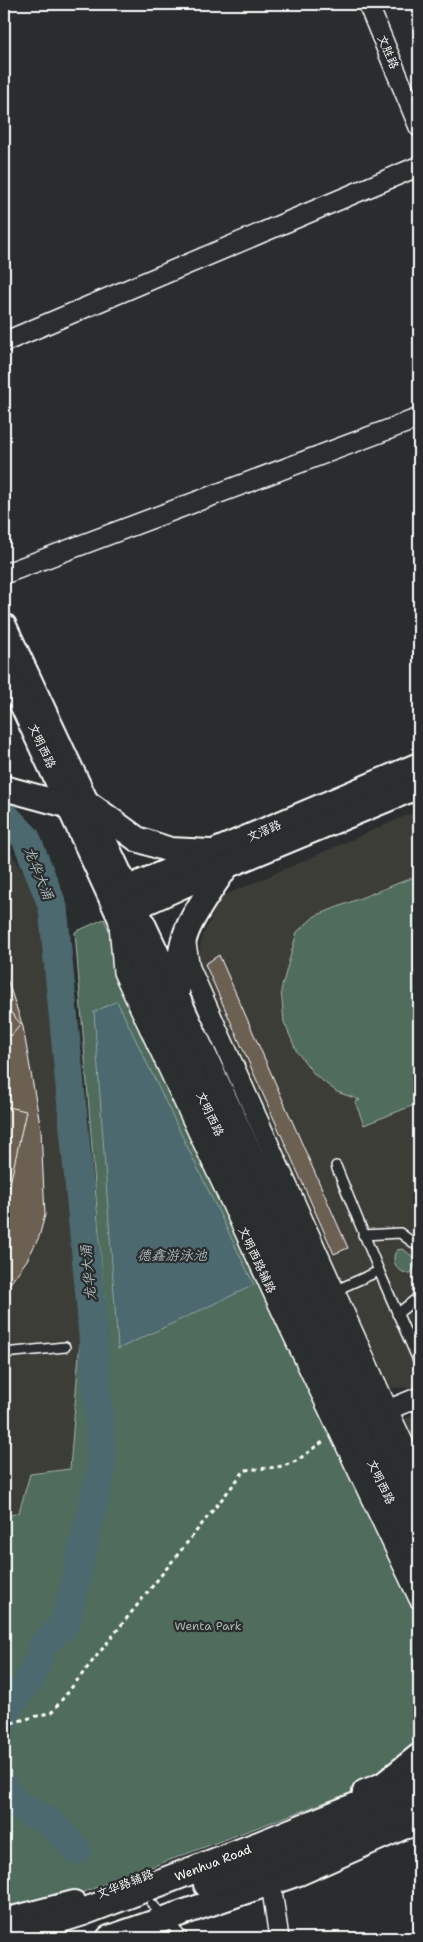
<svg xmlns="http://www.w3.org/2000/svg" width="423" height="1942" font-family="'Shantell Sans','LXGW WenKai TC',sans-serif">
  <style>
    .built { fill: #3e3c39 }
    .green { fill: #506c5c; stroke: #a8b6ae }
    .water { fill: #4b696e; stroke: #93a5a8 }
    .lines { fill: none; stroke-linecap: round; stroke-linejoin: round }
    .river { stroke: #4b696e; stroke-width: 29 }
    .building { fill: #6c6053; stroke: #fff }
    .service-casing { stroke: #fff; stroke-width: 12 }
    .minor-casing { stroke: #fff; stroke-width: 22 }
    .tertiary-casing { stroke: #fff; stroke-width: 28 }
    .secondary-casing { stroke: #fff; stroke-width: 30 }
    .path { stroke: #fff; stroke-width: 3; stroke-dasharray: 4 4; stroke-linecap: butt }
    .service { stroke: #2a2d2e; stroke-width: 9 }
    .minor { stroke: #2a2d2e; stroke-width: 19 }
    .tertiary { stroke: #2a2d2e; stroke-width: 24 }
    .secondary { stroke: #2a2d2e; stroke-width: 26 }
    .labels { text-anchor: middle; stroke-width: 4.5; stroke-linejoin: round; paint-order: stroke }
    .street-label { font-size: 12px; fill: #fff; stroke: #2a2d2e }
    .park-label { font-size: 12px; fill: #a8b6ae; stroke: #2a2d2e }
    .water-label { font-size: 14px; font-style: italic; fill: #aebcbe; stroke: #2a2d2e }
  </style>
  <rect width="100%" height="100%" fill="#2a2d2e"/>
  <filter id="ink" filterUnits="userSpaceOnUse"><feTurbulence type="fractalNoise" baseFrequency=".02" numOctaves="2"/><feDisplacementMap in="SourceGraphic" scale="10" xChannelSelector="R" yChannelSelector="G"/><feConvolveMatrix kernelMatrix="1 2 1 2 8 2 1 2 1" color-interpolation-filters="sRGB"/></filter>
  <g filter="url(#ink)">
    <g class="built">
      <polygon points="419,810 419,1385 411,1388 382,1387 195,971 202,937 221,897"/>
      <polygon points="4,848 12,854 38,898 56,1027 83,1302 70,1469 31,1474 19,1513 4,1518"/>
      <polygon points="419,1413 419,1485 392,1424"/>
    </g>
    <g class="green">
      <polygon points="419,875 419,1103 364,1125 355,1102 360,1100 337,1092 315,1075 297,1052 284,1022 281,990 297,932 315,916"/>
      <polygon points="104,919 419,1596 419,1740 390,1775 374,1784 84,1892 4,1914 4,1518 19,1512 30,1474 70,1469 83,1302 104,1299 75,932"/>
      <path d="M403 1249 413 1257 415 1266 411 1273C398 1275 389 1260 397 1250Z"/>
    </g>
    <polygon class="water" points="117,1001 254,1285 118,1349 94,1012"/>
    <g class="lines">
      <g class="river">
        <polyline points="4,815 26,838 53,907 91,1307 102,1465 66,1622 43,1645 31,1678 5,1710 4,1721"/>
        <polyline points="4,1786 15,1805 51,1823 77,1850"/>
      </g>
    </g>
    <g class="building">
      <polygon points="219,955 348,1248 334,1254 205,964"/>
      <polygon points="4,976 7,979 23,1027 35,1096 41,1130 45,1215 39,1237 27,1260 4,1292"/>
      <polygon points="4,1005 21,1024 11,1036 6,1031 4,1033"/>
      <polygon points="4,1106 26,1111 6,1202 4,1201"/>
    </g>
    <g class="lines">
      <defs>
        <g id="service">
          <polyline points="336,1166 379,1271"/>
          <polyline points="363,1235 400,1233 419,1247"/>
          <polyline points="334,1291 379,1271 417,1358"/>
          <polyline points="397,1314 416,1299 419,1295"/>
          <polyline points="4,1353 65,1347"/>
          <polyline points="152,1904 183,1938"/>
        </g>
        <g id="minor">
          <polyline points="368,4 419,127"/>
          <polyline points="4,342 419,166"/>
          <polyline points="4,574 419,418"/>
          <polyline points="119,923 123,972 297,1344 419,1599"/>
          <polyline points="186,944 190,968 388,1410 419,1476"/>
          <polyline points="378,1414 419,1397"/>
          <polyline points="269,1870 279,1938"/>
        </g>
        <g id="tertiary">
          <polyline points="4,626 419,1516"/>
          <polyline points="4,665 354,1426 419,1562"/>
          <polyline points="4,788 70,806"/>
          <polyline points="89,804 137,839 170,850 210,852"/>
          <polyline points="112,895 419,765"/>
          <polyline points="122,913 226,866 419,786"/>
          <path d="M177 993C178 974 179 955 185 936 191 916 214 885 226 867"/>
          <polyline points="365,1792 383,1785 419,1756"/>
          <polyline points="4,1921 74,1903"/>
          <polyline points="109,1938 299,1873 403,1827 419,1823"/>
        </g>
        <g id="secondary">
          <polyline points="207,1884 419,1806"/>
          <polyline points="4,1937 83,1912 259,1845 419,1781"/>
        </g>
      </defs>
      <use href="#service" class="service-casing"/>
      <use href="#minor" class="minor-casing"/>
      <use href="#tertiary" class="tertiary-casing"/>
      <use href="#secondary" class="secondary-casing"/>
      <path class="path" d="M4 1725 52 1712 245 1470C261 1468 285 1469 299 1459 308 1453 315 1446 325 1441"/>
      <use href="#service" class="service"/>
      <use href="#minor" class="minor"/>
      <use href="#tertiary" class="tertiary"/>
      <use href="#secondary" class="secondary"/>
    </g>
  </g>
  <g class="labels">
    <g class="street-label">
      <text transform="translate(388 52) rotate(67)" y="4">文胜路</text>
      <text transform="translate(42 746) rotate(65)" y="4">文明西路</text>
      <text transform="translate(264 831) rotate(-23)" y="4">文滘路</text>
      <text transform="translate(210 1114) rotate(65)" y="4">文明西路</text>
      <text transform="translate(257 1260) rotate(65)" y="4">文明西路辅路</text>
      <text transform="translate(381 1482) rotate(65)" y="4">文明西路</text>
      <text transform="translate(213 1863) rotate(-21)" y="4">Wenhua Road</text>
      <text transform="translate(125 1884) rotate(-21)" y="4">文华路辅路</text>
    </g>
    <g class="park-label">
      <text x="208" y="1630">Wenta Park</text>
    </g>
    <g class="water-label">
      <text transform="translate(39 873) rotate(68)" y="5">龙华大涌</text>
      <text x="172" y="1260">德鑫游泳池</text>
      <text transform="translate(88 1273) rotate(-95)" y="5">龙华大涌</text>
    </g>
  </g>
  <rect width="423" height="1942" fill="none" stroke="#2a2d2e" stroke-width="20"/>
  <rect x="10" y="10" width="403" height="1922" fill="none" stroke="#fff" stroke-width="2" filter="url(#ink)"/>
</svg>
